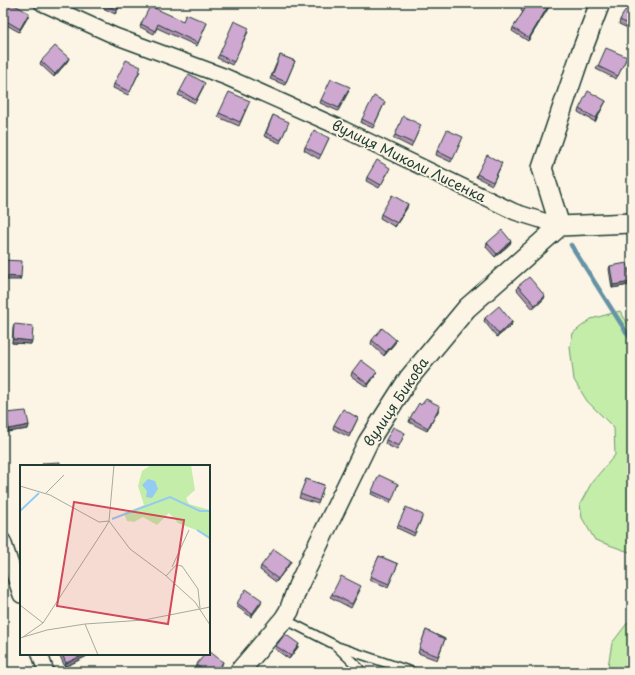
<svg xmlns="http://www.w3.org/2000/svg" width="635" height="675" font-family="'Playpen Sans',sans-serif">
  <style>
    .green { fill: #c3eda9; stroke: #71956e }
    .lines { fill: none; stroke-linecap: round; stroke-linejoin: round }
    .stream { stroke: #6592a6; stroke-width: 4.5 }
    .service-casing { stroke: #1f3d34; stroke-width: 11 }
    .minor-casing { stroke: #1f3d34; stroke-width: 18 }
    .tertiary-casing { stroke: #1f3d34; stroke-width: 22 }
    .service { stroke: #fcf5e5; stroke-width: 8 }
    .minor { stroke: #fcf5e5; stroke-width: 15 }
    .tertiary { stroke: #fcf5e5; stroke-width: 19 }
    .wall { fill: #b190b3; stroke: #1f3d34 }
    .shaded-wall { fill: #907692; stroke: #1f3d34 }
    .building { fill: #cea8d0; stroke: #1f3d34 }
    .labels { text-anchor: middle; stroke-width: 3.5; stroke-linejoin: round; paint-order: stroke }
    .street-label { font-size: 14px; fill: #1f3d34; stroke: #fcf5e5 }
    .inset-river { fill: none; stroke: #93cbf2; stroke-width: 2 }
    .inset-road { fill: none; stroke: #a4ab9e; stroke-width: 1 }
    .view { fill: #d1495b; fill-opacity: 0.15; stroke: #d1495b; stroke-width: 2 }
    .inset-edge { fill: none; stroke: #1f3d34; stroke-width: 2 }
  </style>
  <rect width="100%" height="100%" fill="#fcf5e5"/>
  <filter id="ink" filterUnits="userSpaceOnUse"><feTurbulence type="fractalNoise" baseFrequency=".025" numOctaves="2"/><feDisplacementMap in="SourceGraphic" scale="8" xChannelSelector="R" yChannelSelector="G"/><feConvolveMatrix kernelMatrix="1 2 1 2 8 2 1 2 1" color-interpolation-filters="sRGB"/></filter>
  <g filter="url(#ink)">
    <g class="green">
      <polygon points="620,311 632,330 632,553 595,540 582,518 580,504 592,482 615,455 614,428 587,401 574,380 570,347 573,333 591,319"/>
      <polygon points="632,617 632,672 607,672 612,643"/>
    </g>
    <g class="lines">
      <polyline class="stream" points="571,245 632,341"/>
      <defs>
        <g id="service">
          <polyline points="284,619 335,645 359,668 360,672"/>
          <polyline points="339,647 413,672"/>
        </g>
        <g id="minor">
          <polyline points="42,3 115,36 226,77 343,129 515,212 560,226"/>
          <polyline points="3,541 21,595"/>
          <polyline points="40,654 46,672"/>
        </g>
        <g id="tertiary">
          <polyline points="560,226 542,168 581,53 600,3"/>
          <polyline points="239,672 284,619 289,611 298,586 368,442 409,378 467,308 560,226 632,223"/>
        </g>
      </defs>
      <use href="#service" class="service-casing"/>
      <use href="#minor" class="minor-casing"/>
      <use href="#tertiary" class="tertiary-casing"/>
      <use href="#service" class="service"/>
      <use href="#minor" class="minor"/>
      <use href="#tertiary" class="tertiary"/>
    </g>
    <g class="wall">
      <polygon points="104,3 122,3 115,14 103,8"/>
      <polygon points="550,3 549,7 528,41 512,31 513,28 523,12 521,11 522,7"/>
      <polygon points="632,3 632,30 619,24 620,20"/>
      <polygon points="3,12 28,17 19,32 3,23"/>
      <polygon points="183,21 207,23 197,46 157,28 154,34 140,27 141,24"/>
      <polygon points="248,32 232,65 217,58 219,55"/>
      <polygon points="280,55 295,61 285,85 270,79"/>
      <polygon points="627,57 616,79 596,69 598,66"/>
      <polygon points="69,58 67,62 54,77 40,64 41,61"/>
      <polygon points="140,71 128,95 113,88 114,84"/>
      <polygon points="204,86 195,103 178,95 180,91"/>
      <polygon points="349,91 338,111 320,103 321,100"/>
      <polygon points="606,101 595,122 578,112 579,109"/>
      <polygon points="385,102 373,128 361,123 362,119"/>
      <polygon points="248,105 239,126 218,117 219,113"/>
      <polygon points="273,115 287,126 280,143 264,136"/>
      <polygon points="420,128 411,147 393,138 395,135"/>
      <polygon points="329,138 319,159 304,150 305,147"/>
      <polygon points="461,141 451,162 436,155 437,151"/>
      <polygon points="501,166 492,185 476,177 477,174"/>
      <polygon points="389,171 379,188 366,181 367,177"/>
      <polygon points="407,208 395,227 380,218 381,214"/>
      <polygon points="511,241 510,244 495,257 486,247 487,243"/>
      <polygon points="610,266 631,282 629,285 612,288 609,269"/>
      <polygon points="518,286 544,299 533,309 517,290"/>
      <polygon points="485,318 512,322 511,326 497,337 484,321"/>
      <polygon points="14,324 31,344 12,343 13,328"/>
      <polygon points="372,340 396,340 395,343 384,356 371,344"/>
      <polygon points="352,372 375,376 367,387 351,376"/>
      <polygon points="421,405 440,406 427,431 409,422 410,418"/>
      <polygon points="6,413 29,425 28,429 7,432 5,417"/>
      <polygon points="358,418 349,437 333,429 334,425"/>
      <polygon points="405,433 397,450 385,444 386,440"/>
      <polygon points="306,479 324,485 318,504 299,498"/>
      <polygon points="398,484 390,503 371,494 372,491"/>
      <polygon points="422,518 414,536 397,528 398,525"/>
      <polygon points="379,556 398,564 388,587 369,580"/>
      <polygon points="289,565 276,582 260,570 261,566"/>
      <polygon points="360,590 351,608 330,597 332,594"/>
      <polygon points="237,603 261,604 251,617 236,606"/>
      <polygon points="426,630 445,639 437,660 418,653"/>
      <polygon points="276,646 298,647 289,659 275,649"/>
      <polygon points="59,654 88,654 87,656 65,667"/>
      <polygon points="196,665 222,665 217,672 200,672 195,668"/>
    </g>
    <g class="shaded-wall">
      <polygon points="121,3 122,3 115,14 116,10"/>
      <polygon points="550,3 549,7 528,41 529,38"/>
      <polygon points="29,13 28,17 19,32 20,29"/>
      <polygon points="69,58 67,62 54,77 55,74"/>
      <polygon points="606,101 604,104 595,122 596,118"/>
      <polygon points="408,204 407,208 395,227 397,223"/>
      <polygon points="511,241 510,244 495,257 497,254"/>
      <polygon points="3,276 21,277 20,280 3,280"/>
      <polygon points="631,282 629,285 612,288 613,285"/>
      <polygon points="545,296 544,299 533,309 535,305"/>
      <polygon points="512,322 511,326 497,337 499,334"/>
      <polygon points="13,339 32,341 31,344 12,343"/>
      <polygon points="396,340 395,343 384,356 386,352"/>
      <polygon points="377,372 375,376 367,387 368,384"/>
      <polygon points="440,406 439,410 427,431 428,428"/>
      <polygon points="29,425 28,429 7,432 9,429"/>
      <polygon points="291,561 289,565 276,582 278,579"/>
      <polygon points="262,600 261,604 251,617 252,614"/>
      <polygon points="299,644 298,647 289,659"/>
      <polygon points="86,654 88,654 87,656 65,667 66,663"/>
      <polygon points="223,662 222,665 217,672 216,672"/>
    </g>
    <g class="building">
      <polygon points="8,3 11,3 29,13 20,29 3,19 3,12"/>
      <polygon points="104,3 121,3 116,10 104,4"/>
      <polygon points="525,3 550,3 529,38 513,28 525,9 522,7"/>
      <polygon points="629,3 632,3 632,26 620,20"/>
      <polygon points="150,6 183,21 186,14 207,23 198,43 158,24 155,31 141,24"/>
      <polygon points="234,21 249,28 234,62 219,55"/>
      <polygon points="55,46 69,58 55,74 41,61"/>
      <polygon points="606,48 627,57 618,76 598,66"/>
      <polygon points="280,55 295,61 286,82 272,76"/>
      <polygon points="126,60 141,67 130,92 114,84"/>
      <polygon points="189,74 205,83 196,100 180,91"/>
      <polygon points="331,79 350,87 339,108 321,100"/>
      <polygon points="588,91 606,101 596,118 579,109"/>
      <polygon points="229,92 250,101 240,122 219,113"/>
      <polygon points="374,96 385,102 374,125 362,119"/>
      <polygon points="273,115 289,122 281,140 266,133"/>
      <polygon points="403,116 421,125 413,143 395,135"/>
      <polygon points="314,130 329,138 321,155 305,147"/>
      <polygon points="447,130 463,137 453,159 437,151"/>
      <polygon points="487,155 502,163 493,182 477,174"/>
      <polygon points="377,160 390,168 381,185 367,177"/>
      <polygon points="392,195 408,204 397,223 381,214"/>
      <polygon points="502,230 511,241 497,254 487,243"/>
      <polygon points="3,260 22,261 21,277 3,276"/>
      <polygon points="627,263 631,282 613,285 610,266"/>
      <polygon points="529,277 545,296 535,305 518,286"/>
      <polygon points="499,306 512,322 499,334 485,318"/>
      <polygon points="14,324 33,326 32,341 13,339"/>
      <polygon points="382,328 396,340 386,352 372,340"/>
      <polygon points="361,360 377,372 368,384 352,372"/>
      <polygon points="426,399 440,406 428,428 410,418 419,403 421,405"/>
      <polygon points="343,409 358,418 350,434 334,425"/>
      <polygon points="26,411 29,425 9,429 6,413"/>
      <polygon points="393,427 405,433 399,446 386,440"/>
      <polygon points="60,462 60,466 42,466 42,463"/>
      <polygon points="379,475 398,484 392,500 372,491"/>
      <polygon points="306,479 324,485 319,501 300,494"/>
      <polygon points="406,507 423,515 415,533 398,525"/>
      <polygon points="274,549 291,561 278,579 261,566"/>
      <polygon points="379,556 398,564 389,584 370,576"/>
      <polygon points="341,576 361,586 352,604 332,594"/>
      <polygon points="246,589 262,600 252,614 237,603"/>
      <polygon points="3,623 6,627 3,630"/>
      <polygon points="426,630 445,639 438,656 419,649"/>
      <polygon points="285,634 299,644 291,656 276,646"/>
      <polygon points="209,651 223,662 216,672 206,672 196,665 205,654 209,654"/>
      <polygon points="62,654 86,654 66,663"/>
      <polygon points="23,670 25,672 20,672"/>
    </g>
  </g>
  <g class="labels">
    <g class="street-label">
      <text transform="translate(409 161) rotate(26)" y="5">вулиця Миколи Лисенка</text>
      <text transform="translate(396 402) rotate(-56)" y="5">вулиця Бикова</text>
    </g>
  </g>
  <g transform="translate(20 465)">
    <rect width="190" height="190" fill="#fcf5e5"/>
    <path d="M131 0H171L175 25 166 33 169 39 190 45V75L176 65 158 58 149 48 137 60 123 52 114 57 107 56 104 48 124 40 118 21 122 6Z" fill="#c3eda9"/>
    <path d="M128 14 135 16 138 24 132 33 126 32 127 26 122 20Z" fill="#93cbf2"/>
    <path class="inset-river" d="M0 46 19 28M92 54 150 32 180 46H190M177 65 190 73"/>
    <path class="inset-road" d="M0 21 30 30 79 57 89 56M26 28 44 10M89 56 110 84 145 110 175 137 190 160M152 102 169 65M146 111 156 100 162 101 178 124 180 143M0 140 23 158M65 159 78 190M3 172 23 158 85 63 89 56 94 0M0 173 27 165 65 159 124 155 190 142"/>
    <path class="view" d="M54 37 164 55 148 159 37 141Z"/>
    <rect width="190" height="190" class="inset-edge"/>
  </g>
  <rect width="635" height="675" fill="none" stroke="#fcf5e5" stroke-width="16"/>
  <rect x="8" y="8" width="619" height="659" fill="none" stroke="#1f3d34" stroke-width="1.5" filter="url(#ink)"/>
</svg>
